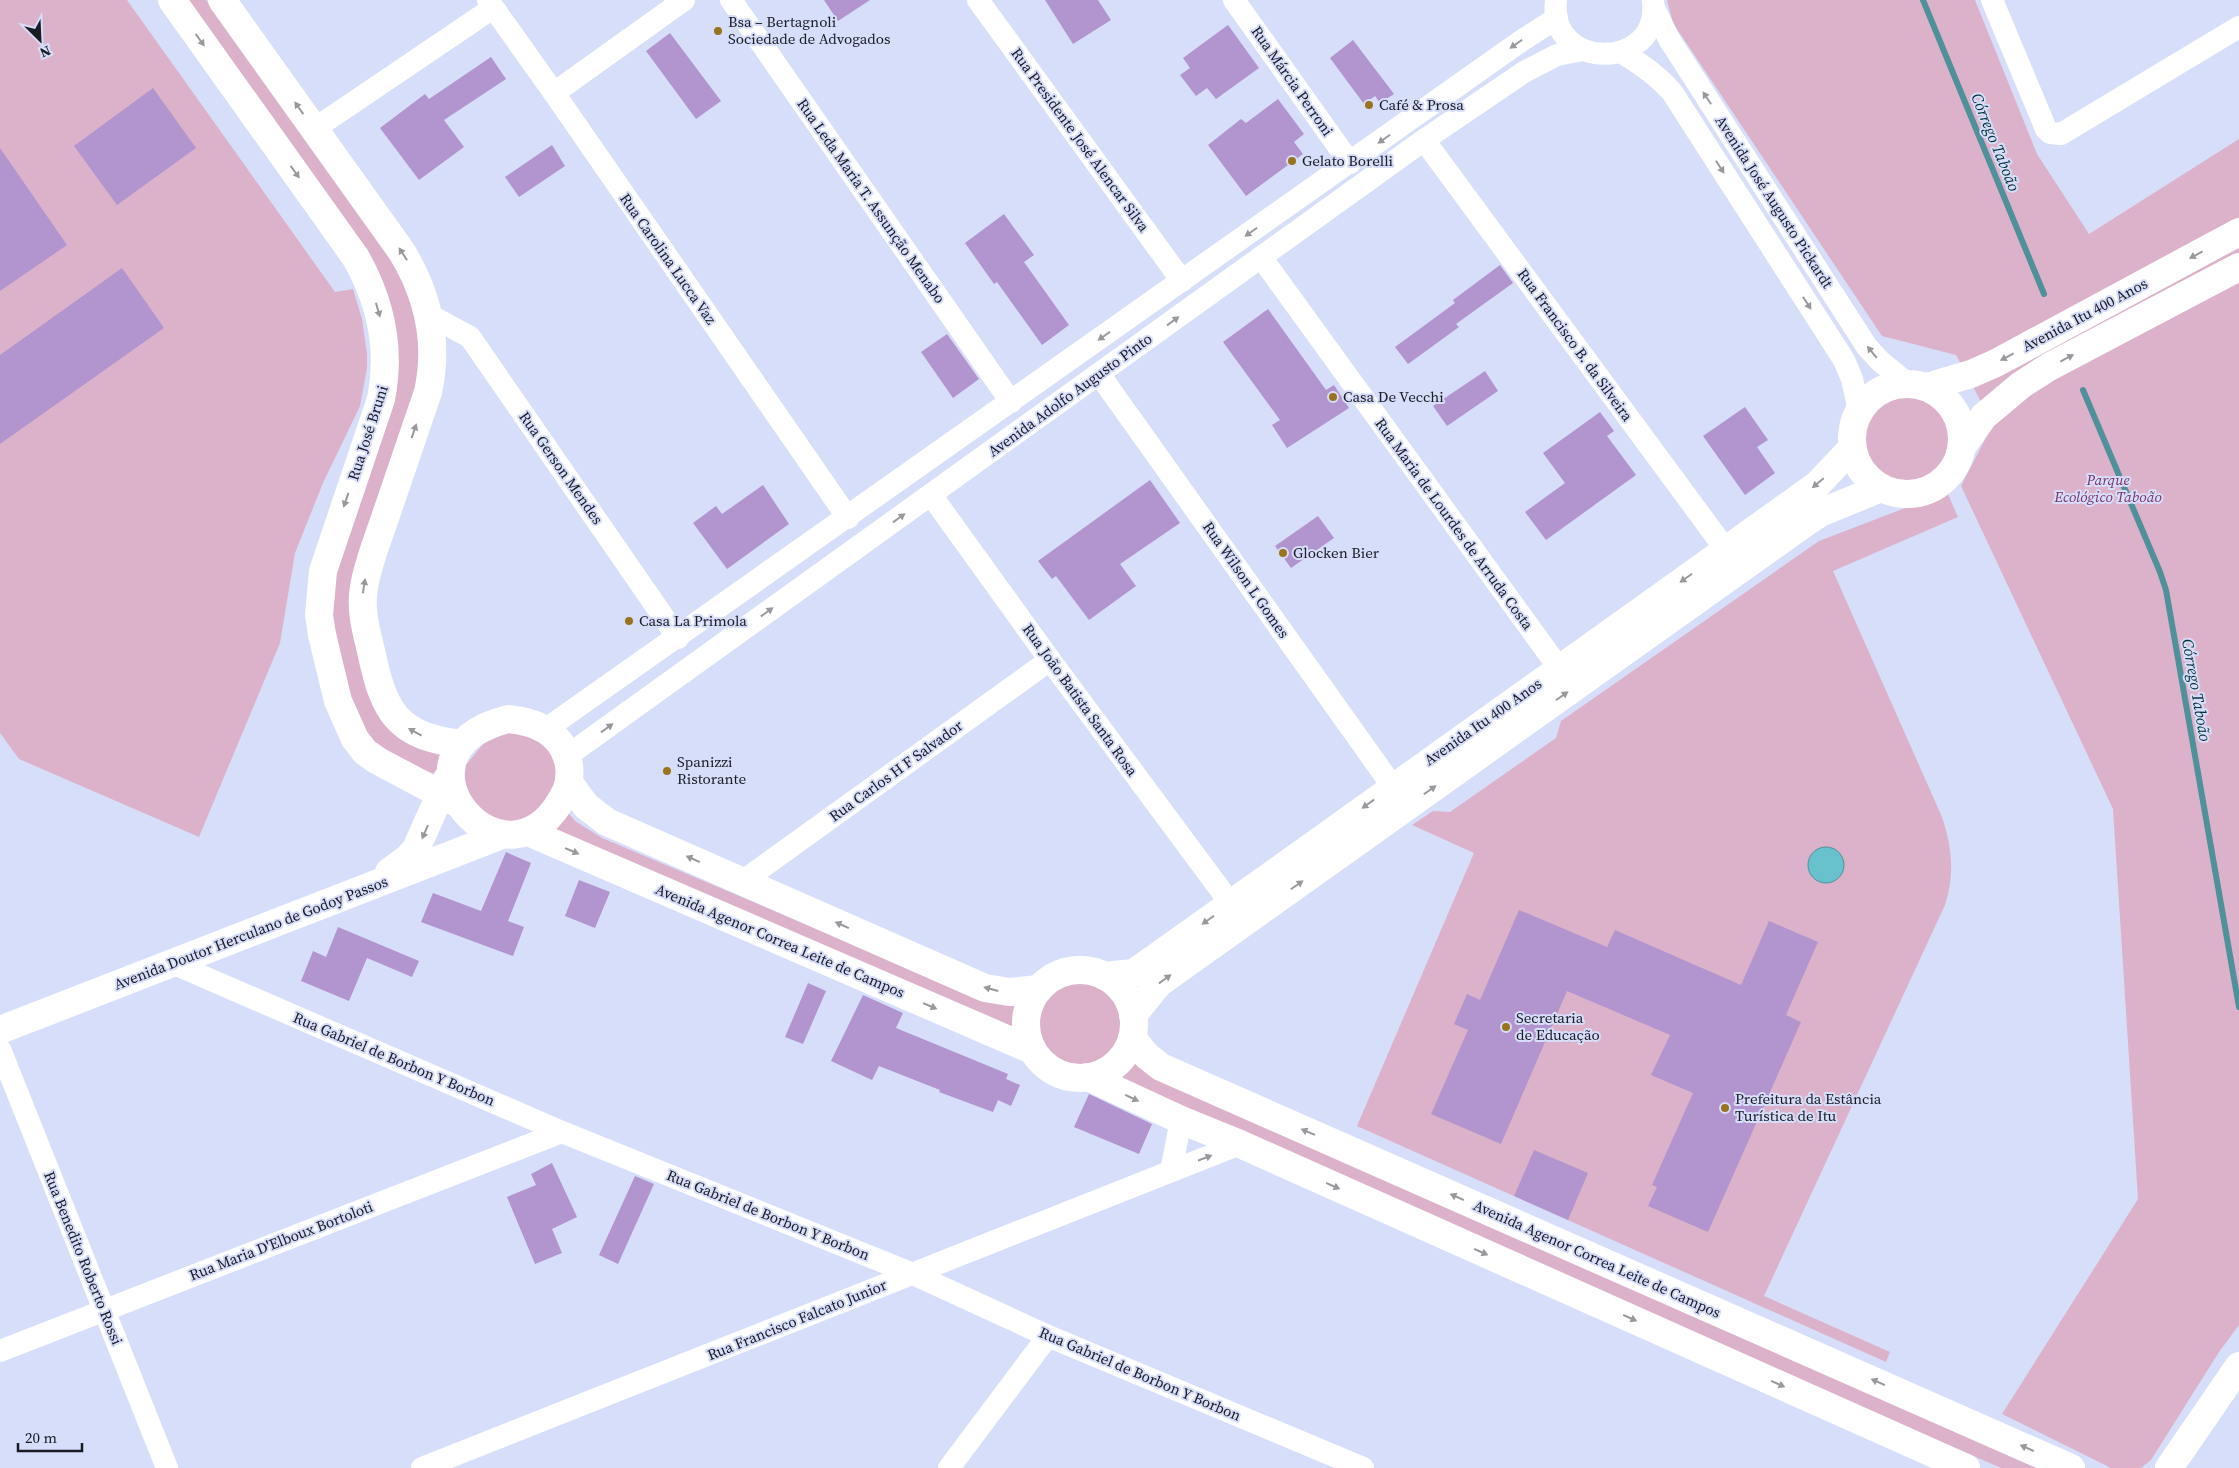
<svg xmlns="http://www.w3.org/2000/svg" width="2239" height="1468" font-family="'Source Serif 4',serif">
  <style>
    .green { fill: #dcb2cb }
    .water { fill: #67c2ce; stroke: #50909b }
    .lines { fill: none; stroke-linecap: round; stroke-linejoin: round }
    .stream { stroke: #50909b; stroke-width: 6 }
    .building { fill: #b294ce }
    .street { stroke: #fff; stroke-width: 22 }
    .secondary { stroke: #fff; stroke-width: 28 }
    .oneway { fill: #98989d }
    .poi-dot { fill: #99731e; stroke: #d7defa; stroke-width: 2 }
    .labels { text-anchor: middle; stroke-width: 4; stroke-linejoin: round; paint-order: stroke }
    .poi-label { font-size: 15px; fill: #191b25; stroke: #d7defa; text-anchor: start }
    .street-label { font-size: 15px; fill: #191b25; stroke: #d7defa }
    .park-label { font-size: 15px; font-style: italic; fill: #7b3364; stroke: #d7defa }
    .water-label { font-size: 16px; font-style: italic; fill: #043238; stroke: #d7defa }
  </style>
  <rect width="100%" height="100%" fill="#d7defa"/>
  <g class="green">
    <polygon points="0,0 127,0 335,292 353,289 362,319 367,354 367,368 360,406 323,483 295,553 280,643 199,837 19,759 0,733"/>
    <path d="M188 0H206L391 259C411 293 421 329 420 369L352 624 366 689 374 708 384 723 398 737 419 749 445 755 440 776 404 762 375 742 366 732 350 697 332 614 335 573 394 403C403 349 395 298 367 251Z"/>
    <polygon points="1667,0 1975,0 2037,154 2089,234 2239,139 2239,1325 2219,1352 2151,1460 2141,1468 2111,1468 2002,1414 2138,1199 2113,809 1961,486 1993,424 1956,355 1882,336 1673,23"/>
    <circle cx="1907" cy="439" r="46"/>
    <path d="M1947 492 1958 517 1833 571 1942 817C1952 847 1955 874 1945 905L1764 1296 1890 1352 1886 1362 1357 1126 1474 853 1412 825 1433 811 1450 812 1556 738 1561 721 1819 541Z"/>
    <path d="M508 732 533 733 552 747C554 756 559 769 557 778 553 799 534 818 512 821 504 822 494 820 485 819L463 790 466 765 483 744Z"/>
    <polygon points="566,810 575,821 602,838 985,1000 1017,1007 1016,1032 552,832"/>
    <circle cx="1079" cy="1023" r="43"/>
    <polygon points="1134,1061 2046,1468 2001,1468 1114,1078"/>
  </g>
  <circle class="water" cx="1826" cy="865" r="18"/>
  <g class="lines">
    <g class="stream">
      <polyline points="1923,0 2044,294"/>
      <polyline points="2083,390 2160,572 2166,590 2239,1007"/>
    </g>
  </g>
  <g class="building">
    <polygon points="824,0 870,0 838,21"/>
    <polygon points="1045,0 1098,0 1111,20 1073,44"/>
    <polygon points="1228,25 1259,68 1216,99 1207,88 1196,96 1180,75 1190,68 1183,58"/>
    <polygon points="670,33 721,101 696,119 646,51"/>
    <polygon points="1353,40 1394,94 1380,103 1375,96 1364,104 1330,58"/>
    <polygon points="491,57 506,79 444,120 464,147 419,180 380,128 425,94 429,99"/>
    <polygon points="153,88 196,148 117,205 74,146"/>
    <polygon points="1278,99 1304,134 1294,142 1303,154 1246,196 1208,145 1241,119 1246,123"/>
    <polygon points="552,145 565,166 519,197 505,177"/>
    <polygon points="0,148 67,245 0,291"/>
    <polygon points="1004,214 1034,255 1024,262 1069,325 1042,345 997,282 994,284 965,243"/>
    <polygon points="1500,265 1513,283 1456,324 1459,327 1408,364 1395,347 1455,303 1453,300"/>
    <polygon points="122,268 164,328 0,444 0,355"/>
    <polygon points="1268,309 1326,390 1334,385 1349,408 1287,448 1272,425 1280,420 1223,342"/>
    <polygon points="947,334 979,379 953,398 921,352"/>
    <polygon points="1485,371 1498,391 1447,426 1433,406"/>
    <polygon points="1745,407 1768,440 1757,447 1775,473 1745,495 1703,436"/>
    <polygon points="1600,412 1614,431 1607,436 1636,475 1546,540 1525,512 1565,483 1543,453"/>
    <polygon points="1150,480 1180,523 1120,564 1136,586 1089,620 1056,576 1052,579 1038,561"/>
    <polygon points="763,485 789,524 727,569 693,523 716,506 722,514"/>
    <polygon points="1318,516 1334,538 1291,568 1275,546"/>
    <polygon points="506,852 531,863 508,921 524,927 513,956 421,922 433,893 481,911"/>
    <polygon points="579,880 610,892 595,928 565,916"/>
    <polygon points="1519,910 1607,947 1615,930 1741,985 1769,921 1818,942 1786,1015 1801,1022 1708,1232 1648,1206 1657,1187 1652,1185 1693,1093 1651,1075 1670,1035 1567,991 1501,1144 1431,1114 1468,1030 1454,1024 1467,994 1480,1000"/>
    <polygon points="338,927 419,961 412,977 367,958 349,1001 301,981 313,951 326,957"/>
    <polygon points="808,983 826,991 803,1044 785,1037"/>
    <polygon points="863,995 903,1013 896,1028 1008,1074 1006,1079 1020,1085 1011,1106 998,1100 993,1112 939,1092 940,1090 879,1066 872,1080 831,1061"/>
    <polygon points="1089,1094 1152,1124 1139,1154 1074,1127"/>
    <polygon points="1534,1150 1588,1173 1568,1220 1514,1196"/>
    <polygon points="552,1163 577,1217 552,1229 562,1253 535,1264 507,1197 536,1185 531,1174"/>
    <polygon points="635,1176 654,1184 618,1264 599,1255"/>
  </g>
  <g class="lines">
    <g class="street">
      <polyline points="488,0 554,93 848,518"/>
      <polyline points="731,0 1011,402"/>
      <polyline points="978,0 1182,281"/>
      <polyline points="1234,0 1350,163"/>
      <path d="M1556 0C1547 71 1661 72 1653 1"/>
      <polyline points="1992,0 2046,129 2050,133 2061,134 2239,27"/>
      <polyline points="1654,8 1669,39 1867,347 1880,361 1908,384"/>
      <path d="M1621 52C1641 64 1657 75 1672 92L1844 360 1852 379 1859 411"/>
      <polyline points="554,93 684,0"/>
      <polyline points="314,129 493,8"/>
      <polyline points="1424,140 1726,550"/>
      <polyline points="1261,257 1559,668"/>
      <polyline points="429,315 470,337 678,638"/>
      <polyline points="1099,374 1393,787"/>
      <polyline points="931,495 1050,660 1231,904"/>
      <polyline points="546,729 1521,41 1557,18"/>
      <polyline points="567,756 1424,140 1524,72 1557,55 1582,50"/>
      <polyline points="743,881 1050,660"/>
      <polyline points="172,963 562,1132 913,1274 1048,1336 1363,1468"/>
      <polyline points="0,1049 167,1468"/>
      <polyline points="1171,1171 1181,1120"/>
      <polyline points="0,1351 562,1132"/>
      <polyline points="422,1468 1240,1144"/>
      <polyline points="949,1468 1048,1336"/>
    </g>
    <g class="secondary">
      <path d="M172 0 356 258C381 302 391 349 381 399L323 571 319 615 322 635 338 701 355 739 365 752 378 761 457 803"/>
      <path d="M222 0 402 252C428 295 439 342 428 392 414 433 400 474 386 515 378 539 368 563 364 587 360 609 366 630 371 651 384 712 396 736 462 744"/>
      <circle cx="1907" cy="439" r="55"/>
      <polyline points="1927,387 1971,374 1996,363 2239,232"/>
      <polyline points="1962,447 1984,416 2021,385 2049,367 2239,267"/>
      <path d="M508 719C537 722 563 733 569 765 570 774 570 782 566 791 509 910 374 752 508 719Z"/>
      <polyline points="570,784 586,806 607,822 985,988 1009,992 1039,989"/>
      <polyline points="528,832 1032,1050"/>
      <polyline points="389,872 408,858 416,849 447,779"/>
      <circle cx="1080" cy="1024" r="54"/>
      <polyline points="1104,976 1134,973 1231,904 1817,485 1852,448"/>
      <polyline points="1133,1015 1159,983 1805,523 1820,513 1881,488"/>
      <polyline points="0,1030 502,835"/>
      <polyline points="1132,1038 1147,1056 1161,1067 2071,1468"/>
      <polyline points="1088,1077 1181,1120 1240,1144 1966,1468"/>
      <polyline points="2169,1468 2239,1366"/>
    </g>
  </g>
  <defs><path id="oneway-solid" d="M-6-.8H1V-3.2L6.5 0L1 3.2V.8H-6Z" transform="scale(1.25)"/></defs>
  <g class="oneway">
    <use href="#oneway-solid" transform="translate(200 40) rotate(54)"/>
    <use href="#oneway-solid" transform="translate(1516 44) rotate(145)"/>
    <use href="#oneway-solid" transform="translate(1707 98) rotate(-123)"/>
    <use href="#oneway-solid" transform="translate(299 108) rotate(-125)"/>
    <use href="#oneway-solid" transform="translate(1384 139) rotate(145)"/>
    <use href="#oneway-solid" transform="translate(1720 167) rotate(57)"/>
    <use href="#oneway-solid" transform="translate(295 172) rotate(54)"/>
    <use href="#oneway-solid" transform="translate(1251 232) rotate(145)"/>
    <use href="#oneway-solid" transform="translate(403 254) rotate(-123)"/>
    <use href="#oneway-solid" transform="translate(2196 255) rotate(152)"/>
    <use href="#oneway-solid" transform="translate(1807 303) rotate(57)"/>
    <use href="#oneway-solid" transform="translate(378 310) rotate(74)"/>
    <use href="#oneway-solid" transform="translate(1173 321) rotate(-36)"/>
    <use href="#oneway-solid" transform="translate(1104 336) rotate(145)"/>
    <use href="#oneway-solid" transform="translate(1872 352) rotate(-129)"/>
    <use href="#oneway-solid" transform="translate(2007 357) rotate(152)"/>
    <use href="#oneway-solid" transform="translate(2067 358) rotate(-28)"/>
    <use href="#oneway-solid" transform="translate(414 431) rotate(-71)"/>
    <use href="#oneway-solid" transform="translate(1818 483) rotate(140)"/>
    <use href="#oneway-solid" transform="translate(346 500) rotate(109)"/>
    <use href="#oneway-solid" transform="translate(899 518) rotate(-36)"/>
    <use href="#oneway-solid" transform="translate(1686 578) rotate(145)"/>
    <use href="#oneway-solid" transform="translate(364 586) rotate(-81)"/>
    <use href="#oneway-solid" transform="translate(767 612) rotate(-36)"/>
    <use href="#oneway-solid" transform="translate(1562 696) rotate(-35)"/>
    <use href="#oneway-solid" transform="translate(607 728) rotate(-36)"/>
    <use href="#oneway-solid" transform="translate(415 732) rotate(-151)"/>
    <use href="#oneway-solid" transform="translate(1430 790) rotate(-35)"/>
    <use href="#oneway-solid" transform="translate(1368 804) rotate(144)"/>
    <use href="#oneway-solid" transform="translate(425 832) rotate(114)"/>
    <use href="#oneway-solid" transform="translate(572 851) rotate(23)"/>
    <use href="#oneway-solid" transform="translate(693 859) rotate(-156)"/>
    <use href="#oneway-solid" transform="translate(1297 885) rotate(-35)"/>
    <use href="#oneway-solid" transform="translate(1208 920) rotate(145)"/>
    <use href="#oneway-solid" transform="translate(842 925) rotate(-156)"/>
    <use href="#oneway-solid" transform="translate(1165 979) rotate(-36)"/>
    <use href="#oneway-solid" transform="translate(991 989) rotate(-165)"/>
    <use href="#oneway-solid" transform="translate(930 1006) rotate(23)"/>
    <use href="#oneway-solid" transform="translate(1132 1098) rotate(25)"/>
    <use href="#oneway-solid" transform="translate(1308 1132) rotate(-157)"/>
    <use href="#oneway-solid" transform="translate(1205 1158) rotate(-21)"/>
    <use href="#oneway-solid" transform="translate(1333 1186) rotate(24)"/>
    <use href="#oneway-solid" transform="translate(1457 1197) rotate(-156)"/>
    <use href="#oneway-solid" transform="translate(1481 1252) rotate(24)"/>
    <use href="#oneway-solid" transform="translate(1630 1318) rotate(24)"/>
    <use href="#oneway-solid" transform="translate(1878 1382) rotate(-156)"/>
    <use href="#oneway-solid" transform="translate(1778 1384) rotate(24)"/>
    <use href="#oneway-solid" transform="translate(2027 1448) rotate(-156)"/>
  </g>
  <g class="poi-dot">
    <circle cx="718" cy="31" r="5"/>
    <circle cx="1369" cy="105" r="5"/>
    <circle cx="1292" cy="161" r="5"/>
    <circle cx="1333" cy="397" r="5"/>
    <circle cx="1283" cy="553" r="5"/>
    <circle cx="629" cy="621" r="5"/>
    <circle cx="667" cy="771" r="5"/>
    <circle cx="1506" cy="1027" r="5"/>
    <circle cx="1725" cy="1108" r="5"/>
  </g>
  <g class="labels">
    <g class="poi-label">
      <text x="728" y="27">Bsa – Bertagnoli<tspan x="728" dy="17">Sociedade de Advogados</tspan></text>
      <text x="1379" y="110">Café &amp; Prosa</text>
      <text x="1302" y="166">Gelato Borelli</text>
      <text x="1343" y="402">Casa De Vecchi</text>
      <text x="1293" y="558">Glocken Bier</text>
      <text x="639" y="626">Casa La Primola</text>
      <text x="677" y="767">Spanizzi<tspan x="677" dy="17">Ristorante</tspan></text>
      <text x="1516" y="1023">Secretaria<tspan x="1516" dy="17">de Educação</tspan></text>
      <text x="1735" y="1104">Prefeitura da Estância<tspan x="1735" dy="17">Turística de Itu</tspan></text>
    </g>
    <g class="street-label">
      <text transform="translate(1292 81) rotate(55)" y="5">Rua Márcia Perroni</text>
      <text transform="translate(1080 140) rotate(54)" y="5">Rua Presidente José Alencar Silva</text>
      <text transform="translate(871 201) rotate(55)" y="5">Rua Leda Maria T. Assunção Menabo</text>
      <text transform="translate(1774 202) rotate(57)" y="5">Avenida José Augusto Pickardt</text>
      <text transform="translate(668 259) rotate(55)" y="5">Rua Carolina Lucca Vaz</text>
      <text transform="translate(2085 315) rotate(-28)" y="5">Avenida Itu 400 Anos</text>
      <text transform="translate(1575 345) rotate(54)" y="5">Rua Francisco B. da Silveira</text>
      <text transform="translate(1070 395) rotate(-36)" y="5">Avenida Adolfo Augusto Pinto</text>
      <text transform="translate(368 433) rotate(-72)" y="5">Rua José Bruni</text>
      <text transform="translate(561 468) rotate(55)" y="5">Rua Gerson Mendes</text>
      <text transform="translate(1454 524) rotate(54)" y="5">Rua Maria de Lourdes de Arruda Costa</text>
      <text transform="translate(1246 580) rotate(55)" y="5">Rua Wilson L Gomes</text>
      <text transform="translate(1080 700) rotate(54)" y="5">Rua João Batista Santa Rosa</text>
      <text transform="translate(1483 722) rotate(-35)" y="5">Avenida Itu 400 Anos</text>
      <text transform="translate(896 771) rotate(-36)" y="5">Rua Carlos H F Salvador</text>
      <text transform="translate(251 933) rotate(-21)" y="5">Avenida Doutor Herculano de Godoy Passos</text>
      <text transform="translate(780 941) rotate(23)" y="5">Avenida Agenor Correa Leite de Campos</text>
      <text transform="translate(394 1059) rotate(23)" y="5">Rua Gabriel de Borbon Y Borbon</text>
      <text transform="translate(768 1215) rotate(22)" y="5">Rua Gabriel de Borbon Y Borbon</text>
      <text transform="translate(281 1241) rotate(-21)" y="5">Rua Maria D'Elboux Bortoloti</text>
      <text transform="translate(83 1258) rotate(68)" y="5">Rua Benedito Roberto Rossi</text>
      <text transform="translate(1597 1259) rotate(24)" y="5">Avenida Agenor Correa Leite de Campos</text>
      <text transform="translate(797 1320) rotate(-22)" y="5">Rua Francisco Falcato Junior</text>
      <text transform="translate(1140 1374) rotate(23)" y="5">Rua Gabriel de Borbon Y Borbon</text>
    </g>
    <g class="park-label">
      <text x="2108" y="485">Parque<tspan x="2108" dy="17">Ecológico Taboão</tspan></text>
    </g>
    <g class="water-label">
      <text transform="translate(1996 142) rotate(68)" y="6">Córrego Taboão</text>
      <text transform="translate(2197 690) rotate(80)" y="6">Córrego Taboão</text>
    </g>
  </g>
  <g transform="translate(40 40) rotate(156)" stroke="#d7defa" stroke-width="4" paint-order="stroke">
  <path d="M0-4L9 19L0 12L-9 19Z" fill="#191b25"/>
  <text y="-8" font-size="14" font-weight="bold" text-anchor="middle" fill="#191b25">N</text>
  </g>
  <path d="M18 1443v8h64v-8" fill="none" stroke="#191b25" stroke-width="2.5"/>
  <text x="25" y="1443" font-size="15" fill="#191b25" stroke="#d7defa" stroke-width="4" paint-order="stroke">20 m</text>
</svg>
